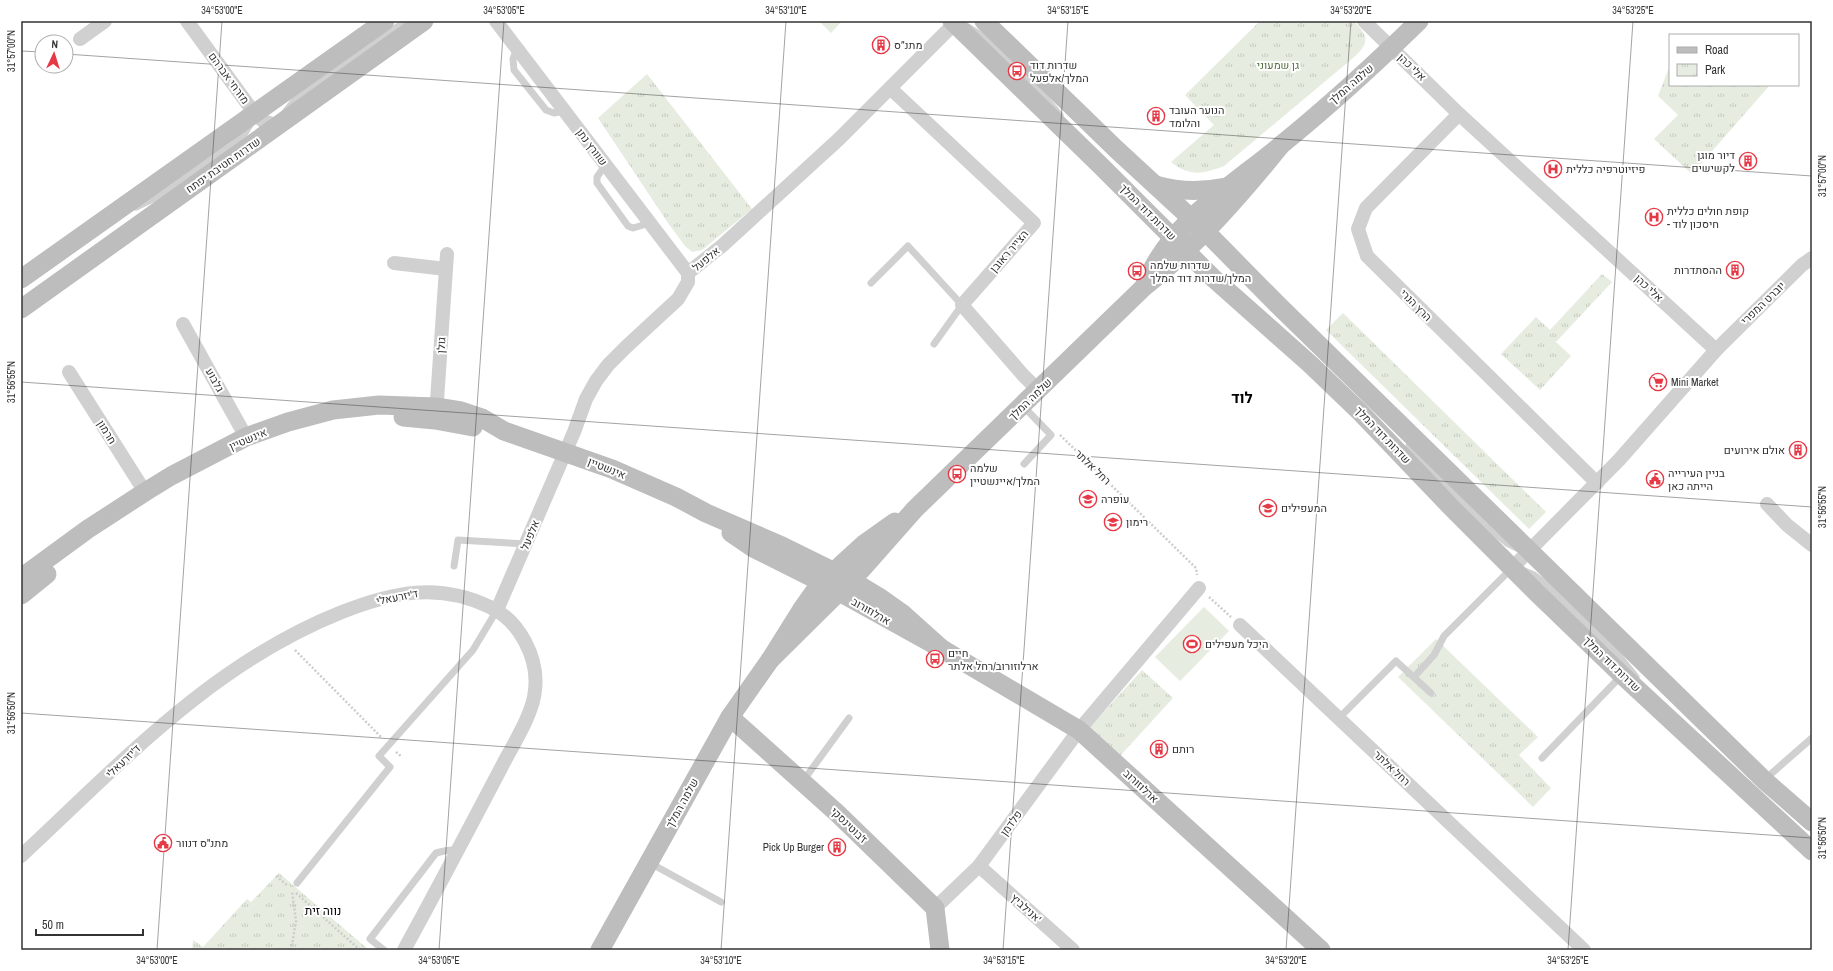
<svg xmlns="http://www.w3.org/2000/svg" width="1833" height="971" font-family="'Archivo Narrow',Heebo,sans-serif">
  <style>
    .green { fill: #e6ecdf }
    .park { fill: url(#park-tufts) }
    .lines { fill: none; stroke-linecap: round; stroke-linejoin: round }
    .path { stroke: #cdcdcd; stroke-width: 2.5; stroke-dasharray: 2 2; stroke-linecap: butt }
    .lane { stroke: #d0d0d0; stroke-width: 7 }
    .street { stroke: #d0d0d0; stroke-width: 14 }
    .secondary { stroke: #bdbdbd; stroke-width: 19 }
    .ticks { fill: none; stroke: #333; stroke-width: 1; stroke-opacity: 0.45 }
    .labels { text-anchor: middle; stroke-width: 4; stroke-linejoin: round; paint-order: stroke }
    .poi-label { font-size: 11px; fill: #333; stroke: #fff; text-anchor: start }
    .park-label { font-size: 11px; fill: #56703f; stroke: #fff }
    .street-label { font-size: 11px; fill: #333; stroke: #fff }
    .neighbourhood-label { font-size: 12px; fill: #000; stroke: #fff }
    .district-label { font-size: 15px; font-weight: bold; fill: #000; stroke: #fff }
    .neatline { fill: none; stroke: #333; stroke-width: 1.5 }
    .ticks-label { font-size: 10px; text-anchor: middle; fill: #333 }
  </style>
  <defs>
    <pattern id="park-tufts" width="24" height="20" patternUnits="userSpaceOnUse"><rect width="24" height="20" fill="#e6ecdf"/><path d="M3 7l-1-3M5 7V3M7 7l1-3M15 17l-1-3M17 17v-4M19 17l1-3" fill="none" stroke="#c6cbc0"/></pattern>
  </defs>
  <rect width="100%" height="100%" fill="#fff"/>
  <g class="green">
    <polygon points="819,21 842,21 831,33"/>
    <polygon points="1204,607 1229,631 1180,681 1155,657"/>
  </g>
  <g class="park">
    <path d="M1260 21H1353C1369 35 1370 43 1353 58L1224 166C1203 174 1190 177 1171 162L1214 125 1185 95Z"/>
    <polygon points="1670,65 1670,85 1770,85 1692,174 1654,139 1678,115 1658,96"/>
    <polygon points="647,74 752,209 702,250 692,252 685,246 668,223 598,118"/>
    <polygon points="1602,274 1612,282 1556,342 1571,356 1540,390 1501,354 1536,317 1550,330"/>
    <polygon points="1343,313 1546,512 1529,529 1326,330"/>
    <polygon points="1436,639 1538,737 1519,755 1551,788 1533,807 1398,677"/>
    <polygon points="1142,670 1173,698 1120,756 1089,728"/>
    <polygon points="279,873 369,950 192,950 193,940 203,947 247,899 251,902"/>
  </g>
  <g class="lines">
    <g class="path">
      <polyline points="1060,435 1196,568 1197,575"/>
      <polyline points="1209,597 1231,617"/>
      <polyline points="295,650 381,737"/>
      <polyline points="396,752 402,757"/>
      <polyline points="276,876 287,885"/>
      <polyline points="296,893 360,950"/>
      <polyline points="291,950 296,921 292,891"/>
    </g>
    <g class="lane">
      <polyline points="968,27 984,37 1034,85 1060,115"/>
      <polyline points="517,48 513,59 514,70 546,110 554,113 565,111"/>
      <polyline points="283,115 294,101 397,27 409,21"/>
      <polyline points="606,164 597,177 597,183 628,226 633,228 650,223"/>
      <polyline points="136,207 161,195 235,143 245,133 251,123"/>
      <polyline points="871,283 908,246 962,305 934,344"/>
      <polyline points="1023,406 1051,435 1024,464"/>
      <polyline points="1409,446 1497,535 1507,543 1517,548"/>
      <polyline points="454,566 458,540 526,544"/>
      <polyline points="1522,570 1534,575 1545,583 1614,650 1636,677"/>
      <polyline points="1414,677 1434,655 1444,636 1512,568"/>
      <polyline points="1339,718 1396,661 1431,693"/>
      <polyline points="1542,758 1622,675"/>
      <polyline points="1764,780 1812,738"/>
      <polyline points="803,781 849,718"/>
      <polyline points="650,863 721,902"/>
      <polyline points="297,883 390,767 379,756 473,650 497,610"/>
      <polyline points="384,950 370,939 436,853 444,851 459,849"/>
    </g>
    <g class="street">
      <polyline points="187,21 255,114 263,121 278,126"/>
      <polyline points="496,21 688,273"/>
      <polyline points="1364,21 1459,114 1716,350"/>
      <polyline points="80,39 105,21"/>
      <polyline points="890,88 1034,223 962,305 1023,375 1039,391"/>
      <polyline points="1459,114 1366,208 1358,229 1367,256 1597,483"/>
      <polyline points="394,263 446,269"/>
      <polyline points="183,324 246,437"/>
      <polyline points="69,372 145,492"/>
      <polyline points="436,415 447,254"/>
      <polyline points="1767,504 1787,525 1812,545"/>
      <polyline points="1512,568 1619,460 1716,350 1802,265 1812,258"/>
      <polyline points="497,610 574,432 586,399 596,381 608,365 626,347 678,299 688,282 688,273 723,245 839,139 957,21"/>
      <polyline points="1240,625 1584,950"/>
      <path d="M21 856C121 763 213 663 342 612 393 592 439 582 490 607 519 620 539 658 535 690 533 715 512 746 501 768 469 829 437 890 404 950"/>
      <polyline points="979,866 1073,950"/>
      <polyline points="935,908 979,866 1079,730 1199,588"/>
    </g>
    <g class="secondary">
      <polyline points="952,21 1101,166 1212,277 1310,364 1360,412 1453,509 1536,592 1622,675 1812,851"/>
      <polyline points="984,21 1116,149 1206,232 1277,304 1764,780 1812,822"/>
      <path d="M1156 185C1180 192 1202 192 1226 187"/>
      <polyline points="21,279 385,21"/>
      <path d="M1145 284C1171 221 1231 187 1281 145 1329 106 1375 64 1419 21"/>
      <polyline points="21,309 424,21"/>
      <polyline points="403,417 435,420 473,427"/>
      <polyline points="731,533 753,548 823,583 942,649 1079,730 1321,950"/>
      <polyline points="21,578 88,529 145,492 171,476 246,437 288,422 333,410 379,405 436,407 461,411 482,418 504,431 612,469 676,497 706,513 782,546 851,580 879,597 903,614 942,649"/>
      <polyline points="21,595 47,574"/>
      <path d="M770 660 862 569 915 509 1144 287C1196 246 1239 197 1281 145"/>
      <polyline points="730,717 837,813 935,908 940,950"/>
      <polyline points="600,950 730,717 770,660 802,609 814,592 842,564 864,544 895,522"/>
    </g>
  </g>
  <path class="ticks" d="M21 51 42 52M66 54 1812 176M21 382 1812 507M21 713 1812 838M157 950 222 21M439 950 504 21M721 950 786 21M1003 950 1068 21M1286 950 1351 21M1568 950 1633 21"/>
  <defs>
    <symbol id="building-ring" viewBox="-11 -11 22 22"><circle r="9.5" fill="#fff" stroke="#e63946" stroke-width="1.5"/><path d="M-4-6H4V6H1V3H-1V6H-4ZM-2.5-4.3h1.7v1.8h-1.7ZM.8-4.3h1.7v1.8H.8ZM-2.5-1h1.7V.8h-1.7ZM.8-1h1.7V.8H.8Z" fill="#e63946"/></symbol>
    <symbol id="bus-ring" viewBox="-11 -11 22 22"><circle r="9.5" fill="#fff" stroke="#e63946" stroke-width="1.5"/><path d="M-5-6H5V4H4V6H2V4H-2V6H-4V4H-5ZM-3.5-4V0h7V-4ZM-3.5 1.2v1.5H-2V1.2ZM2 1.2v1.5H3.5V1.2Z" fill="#e63946"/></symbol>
    <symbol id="hospital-ring" viewBox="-11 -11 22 22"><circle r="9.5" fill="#fff" stroke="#e63946" stroke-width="1.5"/><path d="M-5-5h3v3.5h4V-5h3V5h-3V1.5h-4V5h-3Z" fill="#e63946"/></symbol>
    <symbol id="supermarket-ring" viewBox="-11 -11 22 22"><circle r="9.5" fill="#fff" stroke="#e63946" stroke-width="1.5"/><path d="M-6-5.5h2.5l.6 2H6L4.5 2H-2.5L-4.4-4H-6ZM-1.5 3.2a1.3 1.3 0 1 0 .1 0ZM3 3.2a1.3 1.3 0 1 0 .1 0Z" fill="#e63946"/></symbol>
    <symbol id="civic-ring" viewBox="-11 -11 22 22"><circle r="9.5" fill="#fff" stroke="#e63946" stroke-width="1.5"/><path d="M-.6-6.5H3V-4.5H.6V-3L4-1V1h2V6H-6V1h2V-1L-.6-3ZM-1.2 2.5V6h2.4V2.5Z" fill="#e63946"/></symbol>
    <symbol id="school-ring" viewBox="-11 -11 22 22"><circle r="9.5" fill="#fff" stroke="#e63946" stroke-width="1.5"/><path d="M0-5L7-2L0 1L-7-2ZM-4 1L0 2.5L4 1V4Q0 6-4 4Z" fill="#e63946"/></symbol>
    <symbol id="stadium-ring" viewBox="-11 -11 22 22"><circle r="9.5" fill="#fff" stroke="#e63946" stroke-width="1.5"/><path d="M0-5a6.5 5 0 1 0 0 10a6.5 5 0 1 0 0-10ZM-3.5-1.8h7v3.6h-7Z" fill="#e63946"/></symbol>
  </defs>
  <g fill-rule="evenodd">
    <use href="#building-ring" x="871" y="35" width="20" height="20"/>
    <use href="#bus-ring" x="1007" y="61" width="20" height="20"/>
    <use href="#building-ring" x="1146" y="106" width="20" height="20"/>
    <use href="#building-ring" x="1738" y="151" width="20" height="20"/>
    <use href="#hospital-ring" x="1543" y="159" width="20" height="20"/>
    <use href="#hospital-ring" x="1644" y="207" width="20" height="20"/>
    <use href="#building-ring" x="1725" y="260" width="20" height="20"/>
    <use href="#bus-ring" x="1127" y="261" width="20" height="20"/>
    <use href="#supermarket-ring" x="1648" y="372" width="20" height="20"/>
    <use href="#building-ring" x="1788" y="440" width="20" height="20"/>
    <use href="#bus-ring" x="947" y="464" width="20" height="20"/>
    <use href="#civic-ring" x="1645" y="469" width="20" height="20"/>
    <use href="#school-ring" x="1078" y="489" width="20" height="20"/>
    <use href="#school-ring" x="1258" y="498" width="20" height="20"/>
    <use href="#school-ring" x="1103" y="512" width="20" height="20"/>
    <use href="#stadium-ring" x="1182" y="634" width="20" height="20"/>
    <use href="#bus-ring" x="925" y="649" width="20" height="20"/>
    <use href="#building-ring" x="1149" y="739" width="20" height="20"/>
    <use href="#civic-ring" x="153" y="833" width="20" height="20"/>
    <use href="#building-ring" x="827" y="837" width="20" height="20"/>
  </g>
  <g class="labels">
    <g class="poi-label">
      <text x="894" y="49">מתנ״ס</text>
      <text x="1030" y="69">שדרות דוד<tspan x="1030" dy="13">המלך/אלפעל</tspan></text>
      <text x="1169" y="114">הנוער העובד<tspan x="1169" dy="13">והלומד</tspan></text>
      <text x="1735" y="159" text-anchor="end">דיור מוגן<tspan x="1735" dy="13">לקשישים</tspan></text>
      <text x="1566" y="173">פיזיוטרפיה כללית</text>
      <text x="1667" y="215">קופת חולים כללית<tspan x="1667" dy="13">- חיסכון לוד</tspan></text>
      <text x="1150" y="269">שדרות שלמה<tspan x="1150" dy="13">המלך/שדרות דוד המלך</tspan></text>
      <text x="1722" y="274" text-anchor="end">ההסתדרות</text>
      <text x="1671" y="386">Mini Market</text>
      <text x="1785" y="454" text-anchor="end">אולם אירועים</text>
      <text x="970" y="472">שלמה<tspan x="970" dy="13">המלך/איינשטיין</tspan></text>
      <text x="1668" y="477">בניין העירייה<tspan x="1668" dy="13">הייתה כאן</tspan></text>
      <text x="1101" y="503">עופרה</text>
      <text x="1281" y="512">המעפילים</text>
      <text x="1126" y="526">רימון</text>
      <text x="1205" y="648">היכל מעפילים</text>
      <text x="948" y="657">חיים<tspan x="948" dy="13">ארלוזורוב/רחל אלתר</tspan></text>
      <text x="1172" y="753">רותם</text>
      <text x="176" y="847">מתנ"ס דנוור</text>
      <text x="824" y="851" text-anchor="end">Pick Up Burger</text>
    </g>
    <g class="park-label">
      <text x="1278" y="69">גן שמעוני</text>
    </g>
    <g class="street-label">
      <text transform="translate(1412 67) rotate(44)" y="4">אלי כהן</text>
      <text transform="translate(229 78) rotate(54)" y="4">מזרחי אברהם</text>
      <text transform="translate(1351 84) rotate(-41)" y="4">שלמה המלך</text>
      <text transform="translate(592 147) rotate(53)" y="4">שוורץ נתן</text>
      <text transform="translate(223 165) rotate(-35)" y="4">שדרות חטיבת יפתח</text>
      <text transform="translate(1148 212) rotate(45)" y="4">שדרות דוד המלך</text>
      <text transform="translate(1009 251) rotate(-49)" y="4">הצייר ראובן</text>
      <text transform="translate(706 259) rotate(-39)" y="4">אלפעל</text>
      <text transform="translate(1649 288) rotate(43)" y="4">אלי כהן</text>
      <text transform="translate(1763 303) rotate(-44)" y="4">יוברט המפרי</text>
      <text transform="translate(1416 305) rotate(45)" y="4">הרץ הנרי</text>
      <text transform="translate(441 345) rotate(-86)" y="4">גולן</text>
      <text transform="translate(215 380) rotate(61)" y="4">גלבוע</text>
      <text transform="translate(1030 399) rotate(-44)" y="4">שלמה המלך</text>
      <text transform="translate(107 432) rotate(58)" y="4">חרמון</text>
      <text transform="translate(1383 435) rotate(46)" y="4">שדרות דוד המלך</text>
      <text transform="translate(248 439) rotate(-23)" y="4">אינשטיין</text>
      <text transform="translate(1093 467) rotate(44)" y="4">רחל אלתר</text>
      <text transform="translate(607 468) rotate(22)" y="4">אינשטיין</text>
      <text transform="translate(530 535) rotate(-67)" y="4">אלפעל</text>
      <text transform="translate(397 597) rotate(-11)" y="4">ד'יזרעאלי</text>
      <text transform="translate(871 611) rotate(30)" y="4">ארלוזורוב</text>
      <text transform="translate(1612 664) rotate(44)" y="4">שדרות דוד המלך</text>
      <text transform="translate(123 761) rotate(-43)" y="4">ד'יזרעאלי</text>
      <text transform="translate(1392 768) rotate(43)" y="4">רחל אלתר</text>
      <text transform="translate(1141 786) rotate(43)" y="4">ארלוזורוב</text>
      <text transform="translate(682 803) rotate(-61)" y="4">שלמה המלך</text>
      <text transform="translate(1011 823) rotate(-54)" y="4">פלדמן</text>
      <text transform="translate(849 825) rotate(44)" y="4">ז'בוטינסקי</text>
      <text transform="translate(1026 908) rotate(42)" y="4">אנילביץ'</text>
    </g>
    <g class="neighbourhood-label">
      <text x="323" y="915">נווה זית</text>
    </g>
    <g class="district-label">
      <text x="1242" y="403">לוד</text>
    </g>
  </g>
  <rect width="1833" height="971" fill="none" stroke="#ffffff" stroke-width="44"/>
  <rect x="1669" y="34" width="130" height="52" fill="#ffffff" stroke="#adadad"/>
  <rect x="1677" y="47" width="20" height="6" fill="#bdbdbd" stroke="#adadad"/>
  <text x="1705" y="54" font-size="12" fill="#333333">Road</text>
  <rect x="1677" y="64" width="20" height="12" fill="url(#park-tufts)" stroke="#adadad"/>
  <text x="1705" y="74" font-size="12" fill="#333333">Park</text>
  <g transform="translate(54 54) rotate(4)"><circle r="19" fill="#ffffff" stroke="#adadad"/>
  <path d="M0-3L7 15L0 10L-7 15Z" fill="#e63946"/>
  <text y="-6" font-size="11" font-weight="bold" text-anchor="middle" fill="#333333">N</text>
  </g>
  <path d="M36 929v6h107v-6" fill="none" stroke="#333333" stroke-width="2"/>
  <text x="42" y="929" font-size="12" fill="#333333" stroke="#ffffff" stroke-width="3" paint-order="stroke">50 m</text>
  <rect x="22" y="22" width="1789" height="927" class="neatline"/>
  <g class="ticks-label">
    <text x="222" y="14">34°53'00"E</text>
    <text x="504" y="14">34°53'05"E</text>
    <text x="786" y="14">34°53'10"E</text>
    <text x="1068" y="14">34°53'15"E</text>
    <text x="1351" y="14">34°53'20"E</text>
    <text x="1633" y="14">34°53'25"E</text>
    <text transform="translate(11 51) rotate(-90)" y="4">31°57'00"N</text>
    <text transform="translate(1822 176) rotate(-90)" y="4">31°57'00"N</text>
    <text transform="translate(11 382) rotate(-90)" y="4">31°56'55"N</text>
    <text transform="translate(1822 507) rotate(-90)" y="4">31°56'55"N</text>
    <text transform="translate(11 713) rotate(-90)" y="4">31°56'50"N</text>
    <text transform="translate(1822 838) rotate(-90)" y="4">31°56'50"N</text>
    <text x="157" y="964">34°53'00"E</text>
    <text x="439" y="964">34°53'05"E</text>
    <text x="721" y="964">34°53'10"E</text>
    <text x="1004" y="964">34°53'15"E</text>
    <text x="1286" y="964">34°53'20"E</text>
    <text x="1568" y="964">34°53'25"E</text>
  </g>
</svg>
